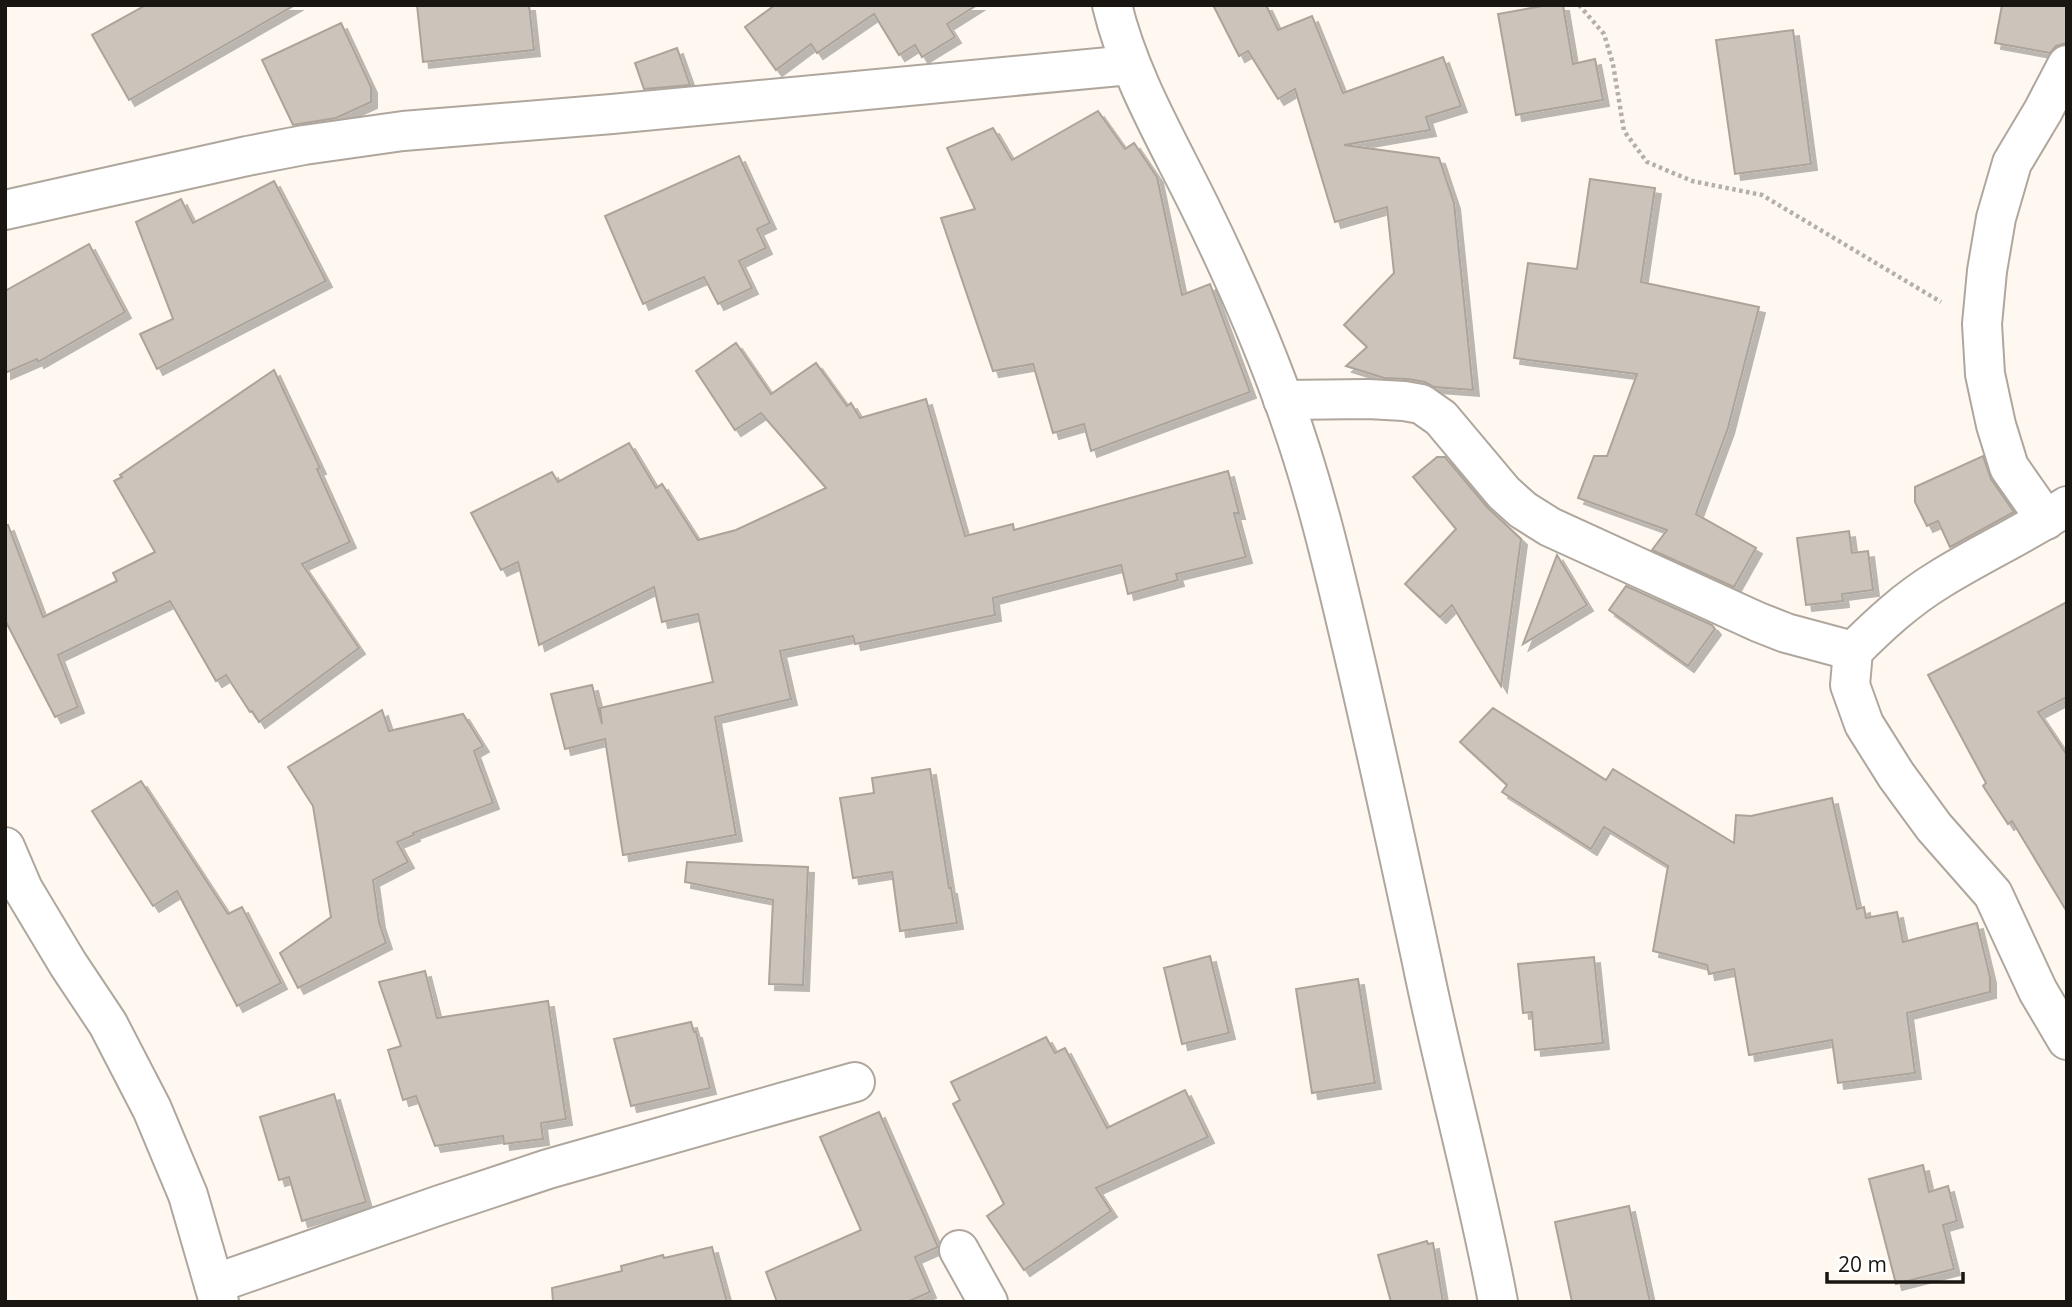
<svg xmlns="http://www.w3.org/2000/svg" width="2072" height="1307" font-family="'Open Sans',sans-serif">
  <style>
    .building { fill: #ccc4ba; stroke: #aca49a; stroke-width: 2; filter: url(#shadow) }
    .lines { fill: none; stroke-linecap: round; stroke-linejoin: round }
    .street-casing { stroke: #afa79e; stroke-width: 42 }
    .path { stroke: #b5afa9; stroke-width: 4.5; stroke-dasharray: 3.5 3.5; stroke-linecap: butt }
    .street { stroke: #fff; stroke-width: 38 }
  </style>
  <defs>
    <filter id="shadow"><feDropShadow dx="6" dy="6" stdDeviation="0" flood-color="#0004"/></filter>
  </defs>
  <rect width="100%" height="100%" fill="#fff8f0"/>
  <g class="building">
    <polygon points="146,5 295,5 129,100 92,35"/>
    <polygon points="417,5 529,5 534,50 423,62"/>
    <polygon points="775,5 977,5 947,24 955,37 922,57 915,45 899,55 874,14 817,53 811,44 776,70 745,27"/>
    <polygon points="1213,5 1266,5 1278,30 1312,16 1343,93 1443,57 1461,106 1426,117 1430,130 1344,145 1439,158 1454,203 1473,390 1434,387 1425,382 1408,379 1384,378 1346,366 1367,347 1344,325 1394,273 1387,207 1335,222 1295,89 1278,99 1248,51 1239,56"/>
    <polygon points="1548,5 1563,5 1573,64 1595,59 1603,100 1516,115 1498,14"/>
    <polygon points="2002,5 2067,5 2067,43 2056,46 2050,53 1995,43"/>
    <polygon points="341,23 371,87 371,102 336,118 293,125 262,60"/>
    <polygon points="1793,30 1811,164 1735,174 1716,40"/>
    <polygon points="677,48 690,85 644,89 635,63"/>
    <polygon points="1098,111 1125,149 1134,143 1157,177 1182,295 1210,284 1250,392 1091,451 1084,424 1053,433 1033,364 993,371 941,218 975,209 947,148 993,128 1012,160"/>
    <polygon points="739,156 770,223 757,229 766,248 739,261 752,288 718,304 704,277 643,304 605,216"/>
    <polygon points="1590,179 1655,188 1641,282 1759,307 1728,428 1696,514 1756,548 1734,587 1652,550 1667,530 1578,498 1594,456 1607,456 1637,374 1514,358 1528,263 1577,269"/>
    <polygon points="274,181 326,281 157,369 140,334 173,319 136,222 181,199 193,223"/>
    <polygon points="89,244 125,312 38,362 37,359 5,373 5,291"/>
    <polygon points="736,343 771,394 816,363 847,406 851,403 860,418 926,399 965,536 1013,524 1014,530 1228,471 1239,513 1234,513 1246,557 1176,574 1178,580 1128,594 1121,565 993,598 995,615 855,644 853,636 780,651 791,699 715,717 736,835 623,855 605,739 565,749 551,694 592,685 602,724 600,708 713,682 698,614 662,622 654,587 539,645 518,562 501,570 471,513 552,472 558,482 629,443 656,488 662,484 698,540 736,530 826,488 761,413 735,430 696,371"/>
    <polygon points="274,370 320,468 317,469 350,542 302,564 359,648 259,722 252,711 250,712 226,675 216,681 170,601 58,655 78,707 55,717 5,620 5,526 8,525 43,617 117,581 113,573 155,552 114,481 122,477 120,475"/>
    <polygon points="1983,456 1991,479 2014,512 1950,547 1938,521 1927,526 1915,502 1915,487"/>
    <polygon points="1437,457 1445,457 1487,507 1521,539 1501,686 1452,605 1440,617 1405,584 1456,529 1413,477"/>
    <polygon points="1849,531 1852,553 1868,551 1873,590 1842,594 1843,601 1806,605 1797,538"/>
    <polygon points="1557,555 1587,605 1523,644"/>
    <polygon points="1626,586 1712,625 1715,629 1688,666 1609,610"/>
    <polygon points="2067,602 2067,697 2038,712 2067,755 2067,912 2012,821 2008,824 1983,786 1986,783 1928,675"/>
    <polygon points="1493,708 1606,780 1613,769 1734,843 1736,815 1751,816 1832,798 1857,909 1864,907 1866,918 1897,912 1903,942 1977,923 1990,977 1990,992 1907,1013 1915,1073 1838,1083 1832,1040 1749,1055 1734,969 1709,974 1707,965 1653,951 1668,866 1604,827 1591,849 1502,792 1507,785 1460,742"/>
    <polygon points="382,710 389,731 463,714 483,746 474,751 493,803 413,833 414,835 397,842 408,862 373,880 379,922 386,943 298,988 280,953 331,917 313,806 288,767"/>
    <polygon points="930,769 949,888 951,888 957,923 900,931 892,872 853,878 840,798 874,793 872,778"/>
    <polygon points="141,781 228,914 242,907 281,983 237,1006 177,891 153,906 92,811"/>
    <polygon points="687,862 808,867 803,985 769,984 773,900 685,882"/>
    <polygon points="1210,956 1229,1033 1182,1044 1164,968"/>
    <polygon points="1594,957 1603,1043 1535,1050 1532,1012 1523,1013 1518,964"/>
    <polygon points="425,971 437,1018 548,1001 566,1119 541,1123 543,1139 504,1144 503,1136 435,1146 416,1096 403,1100 388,1050 401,1046 379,982"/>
    <polygon points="1358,979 1375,1083 1312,1093 1296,989"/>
    <polygon points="691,1022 694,1032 696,1032 710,1088 631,1106 614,1039"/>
    <polygon points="1046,1037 1055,1053 1065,1048 1107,1128 1185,1090 1208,1137 1096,1188 1111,1211 1024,1270 987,1216 1004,1204 953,1104 960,1100 951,1082"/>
    <polygon points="334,1094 366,1202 302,1221 289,1177 279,1180 260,1117"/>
    <polygon points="879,1112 938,1247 915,1257 930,1292 907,1302 777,1302 766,1272 861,1230 820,1137"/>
    <polygon points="1923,1165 1929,1192 1948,1186 1957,1221 1943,1225 1954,1269 1896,1284 1869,1179"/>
    <polygon points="1629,1206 1650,1302 1572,1302 1555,1222"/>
    <polygon points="1427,1241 1428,1244 1433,1243 1443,1302 1391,1302 1378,1255"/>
    <polygon points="712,1247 727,1302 553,1302 552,1288 622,1271 621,1266 663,1255 664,1258"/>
  </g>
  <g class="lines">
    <defs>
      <g id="street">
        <path d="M1112 5C1129 76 1167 140 1199 205 1230 268 1259 333 1283 399 1314 483 1334 569 1354 655 1378 757 1400 860 1422 962 1445 1076 1477 1188 1498 1302"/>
        <polyline points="5,210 247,156 304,145 403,131 612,114 1130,65"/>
        <polyline points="1283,400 1368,399 1404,401 1421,404 1441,418 1504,493 1523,510 1550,527 1758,622 1786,633 1853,651"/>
        <path d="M2067 506C2026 533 1982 553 1940 579 1907 599 1880 624 1853 651L1850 685 1864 724 1896 775 1934 827 1993 894 2038 991 2067 1040"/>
        <polyline points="2046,520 2009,467 1996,425 1985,374 1982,324 1987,271 1996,218 2012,163 2043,111 2067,65"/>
        <polyline points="5,847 23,889 68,964 108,1024 152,1109 188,1195 219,1302"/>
        <polyline points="959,1250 988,1302"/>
        <polyline points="214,1284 440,1205 548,1169 855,1082"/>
      </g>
    </defs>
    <use href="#street" class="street-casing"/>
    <polyline class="path" points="1579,5 1604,34 1613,64 1624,131 1647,162 1692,181 1762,195 1941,302"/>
    <use href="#street" class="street"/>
  </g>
  <rect width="2072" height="1307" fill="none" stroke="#191612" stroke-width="14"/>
  <path d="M1827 1272v10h136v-10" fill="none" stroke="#191612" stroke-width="3.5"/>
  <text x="1838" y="1272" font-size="21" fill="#191612" stroke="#ffffff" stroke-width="5" paint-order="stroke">20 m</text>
</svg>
